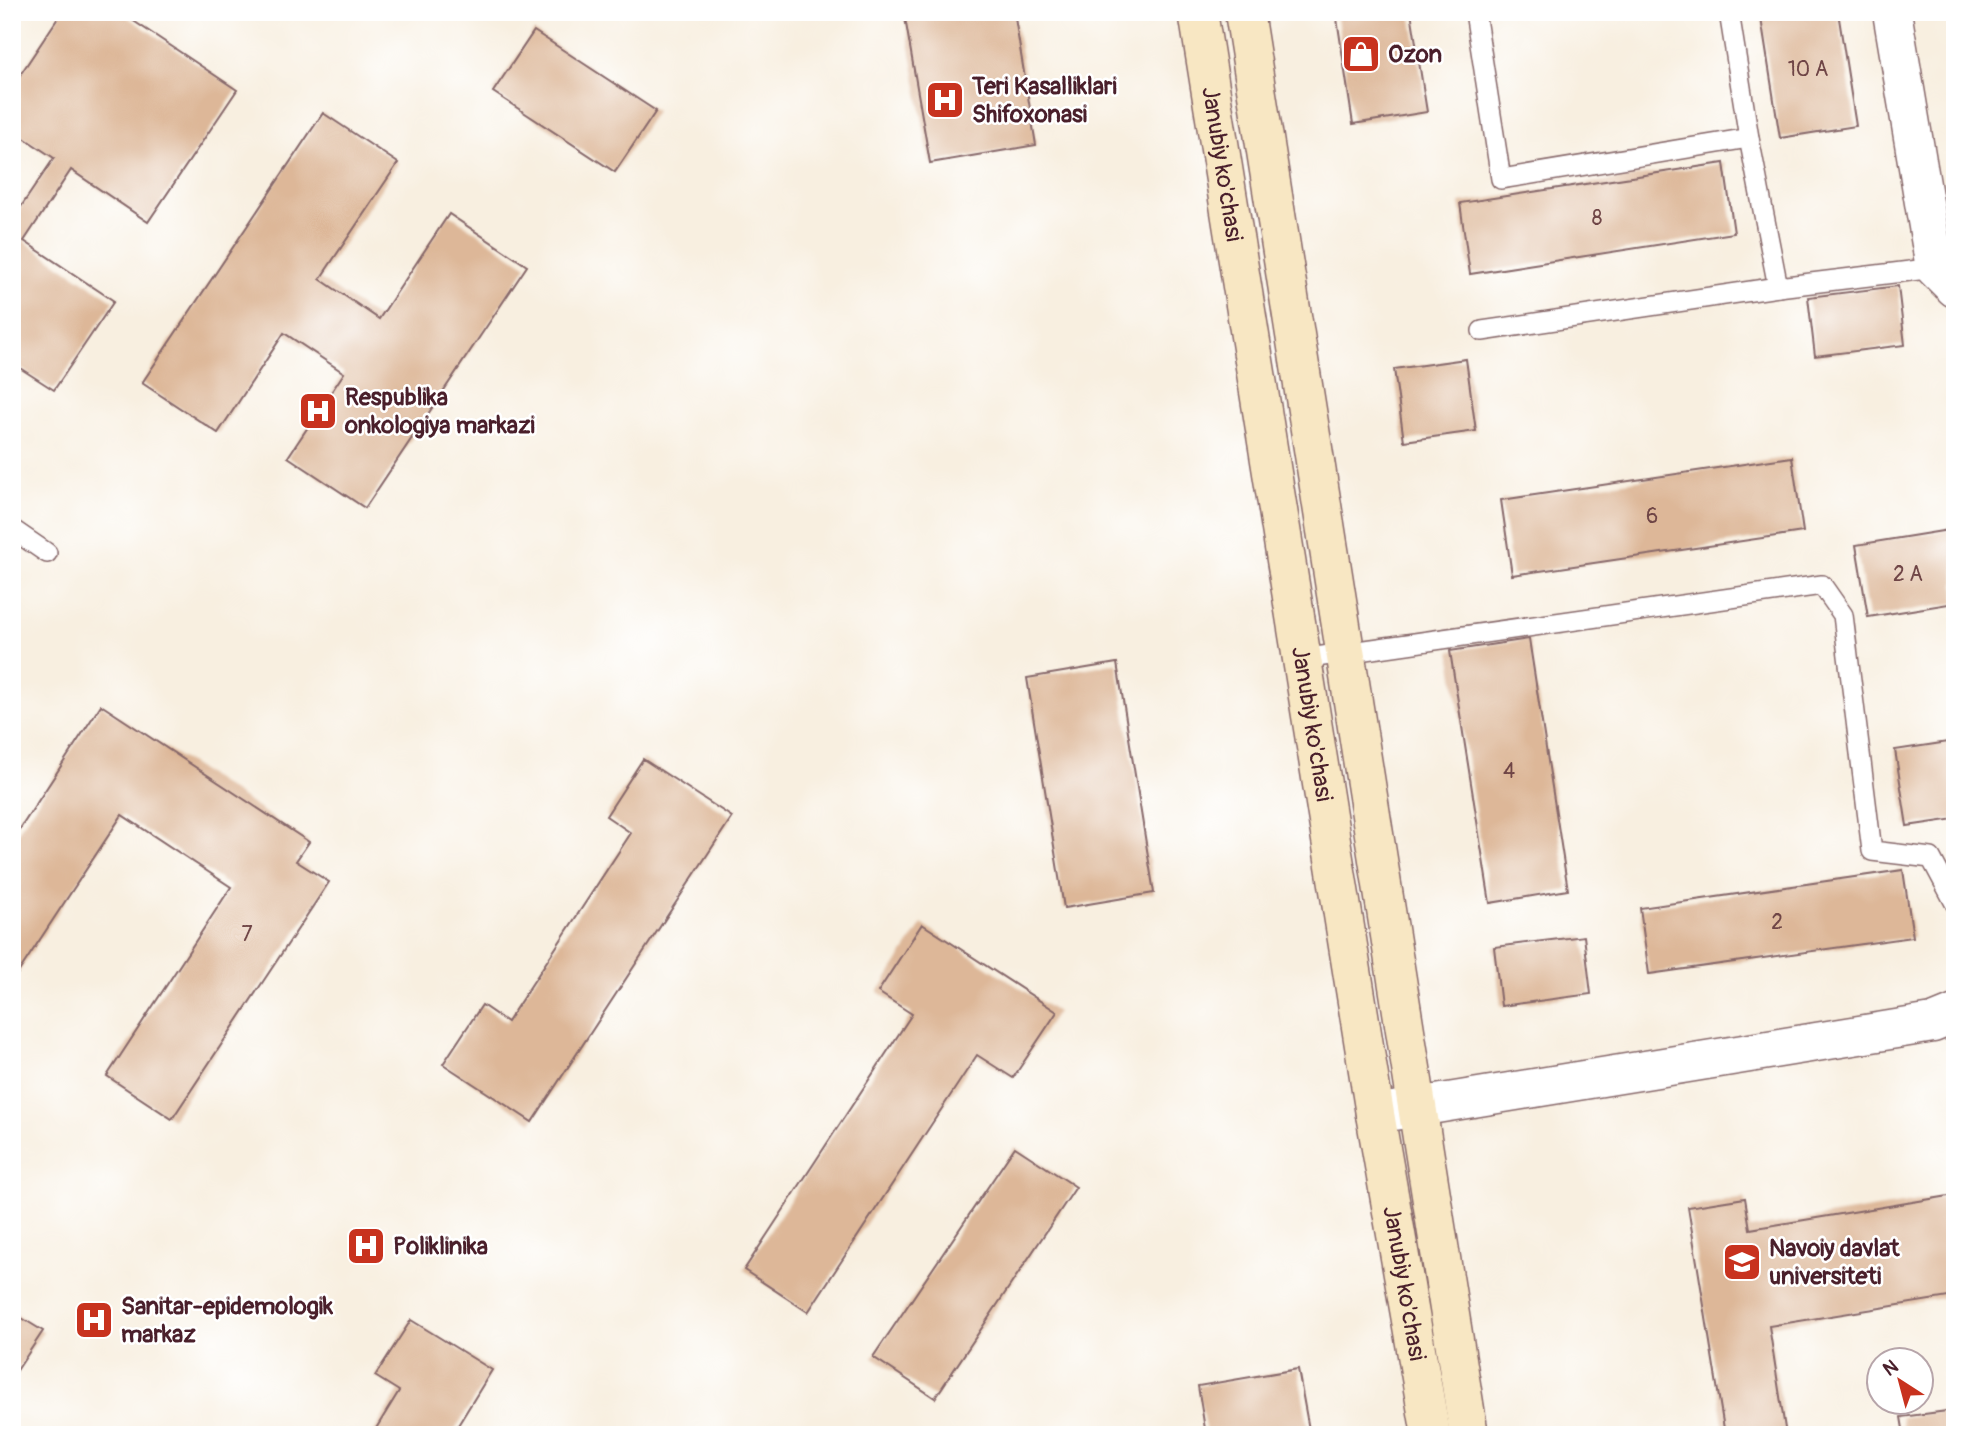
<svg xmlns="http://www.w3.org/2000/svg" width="1967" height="1447" font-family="Pangolin,sans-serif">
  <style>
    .building { fill: #ddb798 }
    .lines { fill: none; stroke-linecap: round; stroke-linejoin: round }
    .lane-casing { stroke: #87686a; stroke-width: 22 }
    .street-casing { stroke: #87686a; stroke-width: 41 }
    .secondary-casing { stroke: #87686a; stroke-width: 41 }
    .lane { stroke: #fff; stroke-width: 19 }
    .street { stroke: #fff; stroke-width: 38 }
    .secondary { stroke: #f8e7c3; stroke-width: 38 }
    .labels { text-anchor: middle; stroke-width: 5; stroke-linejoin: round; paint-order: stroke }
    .number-label { font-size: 21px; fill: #6f4546 }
    .poi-label { font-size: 24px; font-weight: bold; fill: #4a1f2b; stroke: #fff; text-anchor: start }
    .street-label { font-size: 24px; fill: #4a1f2b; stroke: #fff }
  </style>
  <rect width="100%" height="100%" fill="#fff"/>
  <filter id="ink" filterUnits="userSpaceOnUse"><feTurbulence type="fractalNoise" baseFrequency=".0143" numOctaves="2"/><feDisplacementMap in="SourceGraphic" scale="14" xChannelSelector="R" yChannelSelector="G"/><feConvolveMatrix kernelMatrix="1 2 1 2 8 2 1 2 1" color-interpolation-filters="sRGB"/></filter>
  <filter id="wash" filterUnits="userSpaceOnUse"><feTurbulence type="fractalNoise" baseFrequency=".00686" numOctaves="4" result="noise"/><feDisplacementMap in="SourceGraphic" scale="28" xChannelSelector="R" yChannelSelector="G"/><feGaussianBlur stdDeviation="1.57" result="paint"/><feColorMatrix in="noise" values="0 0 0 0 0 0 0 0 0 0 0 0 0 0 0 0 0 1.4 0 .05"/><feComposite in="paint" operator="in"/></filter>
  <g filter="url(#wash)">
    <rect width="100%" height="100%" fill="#f8efe0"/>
    <g id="blocks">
      <g class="building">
        <polygon points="62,12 120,12 237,90 148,222 71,170 24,241 114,301 54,390 12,363 12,220 54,158 12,130 12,87"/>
        <polygon points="904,12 1014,12 1036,145 930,163"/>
        <polygon points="1336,12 1411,12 1427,112 1353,124"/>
        <polygon points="1760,12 1838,12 1856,126 1780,138"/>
        <polygon points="534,31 656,111 615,172 493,92"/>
        <polygon points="323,113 398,163 320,279 379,319 449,214 527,266 365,508 288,457 344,373 284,333 218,433 142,383"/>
        <polygon points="1724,163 1734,233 1470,274 1460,203"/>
        <polygon points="1898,286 1905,345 1815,356 1808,297"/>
        <polygon points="1466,359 1476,431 1404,441 1394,369"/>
        <polygon points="1792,457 1803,532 1512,575 1501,500"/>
        <polygon points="1955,529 1955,603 1868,617 1856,545"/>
        <polygon points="1529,639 1568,890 1490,903 1450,651"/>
        <polygon points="1117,663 1154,893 1064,908 1027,678"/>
        <polygon points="101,705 309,842 296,861 329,882 172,1119 107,1076 231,887 122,815 12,982 12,841"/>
        <polygon points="1955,741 1955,819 1907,826 1895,750"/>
        <polygon points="643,759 732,817 532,1122 443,1064 482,1005 507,1022 631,833 606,816"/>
        <polygon points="1903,870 1913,937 1649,974 1640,908"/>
        <polygon points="922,924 1057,1012 1013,1078 977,1055 808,1312 744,1270 912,1014 878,992"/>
        <polygon points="1584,936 1591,994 1501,1006 1494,947"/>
        <polygon points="1015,1147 1076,1187 935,1398 873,1357"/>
        <polygon points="1955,1195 1955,1296 1769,1326 1786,1435 1725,1435 1688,1207 1745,1198 1750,1229"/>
        <polygon points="12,1312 43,1331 12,1378"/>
        <polygon points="411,1320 492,1370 452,1435 372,1435 399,1391 375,1376"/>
        <polygon points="1298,1369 1310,1435 1206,1435 1198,1386"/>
        <polygon points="1955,1410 1955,1435 1904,1435 1901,1417"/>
      </g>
    </g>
  </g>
  <g filter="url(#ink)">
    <use href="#blocks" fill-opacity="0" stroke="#87686a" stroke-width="2"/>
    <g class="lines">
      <defs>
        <g id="lane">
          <polyline points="1475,12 1501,179 1749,138 1729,12"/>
          <polyline points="1749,138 1778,287"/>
          <polyline points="1482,331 1778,287 1935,268"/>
          <polyline points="12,529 47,553"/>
          <polyline points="1302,659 1822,585 1843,615 1872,851 1931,858 1955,903"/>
        </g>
        <g id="street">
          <polyline points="1892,12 1935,268 1955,288"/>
          <polyline points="1375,1114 1933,1023 1955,1014"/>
        </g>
        <g id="secondary">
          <path id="s1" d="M1198 12 1375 1114 1431 1435"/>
          <polyline points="1244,12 1469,1435"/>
        </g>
      </defs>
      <use href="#lane" class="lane-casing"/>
      <use href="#street" class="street-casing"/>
      <use href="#secondary" class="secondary-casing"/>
      <use href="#lane" class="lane"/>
      <use href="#street" class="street"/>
      <use href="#secondary" class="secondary"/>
    </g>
  </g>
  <defs>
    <symbol id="shop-square" viewBox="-11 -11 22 22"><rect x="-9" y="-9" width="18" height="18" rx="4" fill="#c8321e" stroke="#fff"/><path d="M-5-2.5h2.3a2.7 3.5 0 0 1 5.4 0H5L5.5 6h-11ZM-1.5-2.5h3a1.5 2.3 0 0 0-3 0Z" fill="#fff"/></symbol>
    <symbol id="hospital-square" viewBox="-11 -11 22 22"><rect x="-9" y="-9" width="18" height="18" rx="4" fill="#c8321e" stroke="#fff"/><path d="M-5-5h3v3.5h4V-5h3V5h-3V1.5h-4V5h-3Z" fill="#fff"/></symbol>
    <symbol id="university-square" viewBox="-11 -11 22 22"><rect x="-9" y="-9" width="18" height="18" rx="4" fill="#c8321e" stroke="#fff"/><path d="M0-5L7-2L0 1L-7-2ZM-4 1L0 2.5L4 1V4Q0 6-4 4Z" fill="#fff"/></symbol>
  </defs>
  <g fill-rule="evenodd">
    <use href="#shop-square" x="1339" y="32" width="44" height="44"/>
    <use href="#hospital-square" x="923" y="78" width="44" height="44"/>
    <use href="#hospital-square" x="296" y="389" width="44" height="44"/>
    <use href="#hospital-square" x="344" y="1224" width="44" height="44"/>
    <use href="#university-square" x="1720" y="1240" width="44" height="44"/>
    <use href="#hospital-square" x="72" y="1298" width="44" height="44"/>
  </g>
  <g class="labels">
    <g class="number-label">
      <text x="1808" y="76">10 А</text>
      <text x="1597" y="225">8</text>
      <text x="1652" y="523">6</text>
      <text x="1908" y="581">2 А</text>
      <text x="1509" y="778">4</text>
      <text x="1777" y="929">2</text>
      <text x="247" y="941">7</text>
    </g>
    <g class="poi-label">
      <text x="1388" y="62">Ozon</text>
      <text x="972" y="94">Teri Kasalliklari<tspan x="972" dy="28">Shifoxonasi</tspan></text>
      <text x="345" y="405">Respublika<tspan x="345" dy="28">onkologiya markazi</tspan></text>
      <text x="393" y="1254">Poliklinika</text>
      <text x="1769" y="1256">Navoiy davlat<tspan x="1769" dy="28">universiteti</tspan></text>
      <text x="121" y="1314">Sanitar-epidemologik<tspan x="121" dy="28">markaz</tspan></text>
    </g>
    <g class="street-label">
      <text dy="8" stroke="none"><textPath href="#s1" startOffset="154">Janubiy ko'chasi</textPath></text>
      <text dy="8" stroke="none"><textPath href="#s1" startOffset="721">Janubiy ko'chasi</textPath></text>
      <text dy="8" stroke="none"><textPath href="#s1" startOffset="1288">Janubiy ko'chasi</textPath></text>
    </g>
  </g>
  <rect width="1967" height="1447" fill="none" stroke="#fff" stroke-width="42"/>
  <g transform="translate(1900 1381) rotate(324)"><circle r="33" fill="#ffffff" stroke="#b7a5aa" stroke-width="2"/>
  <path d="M0-5L12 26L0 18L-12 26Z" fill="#c8321e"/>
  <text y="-10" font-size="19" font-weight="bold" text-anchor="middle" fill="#4a1f2b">N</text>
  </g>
</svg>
